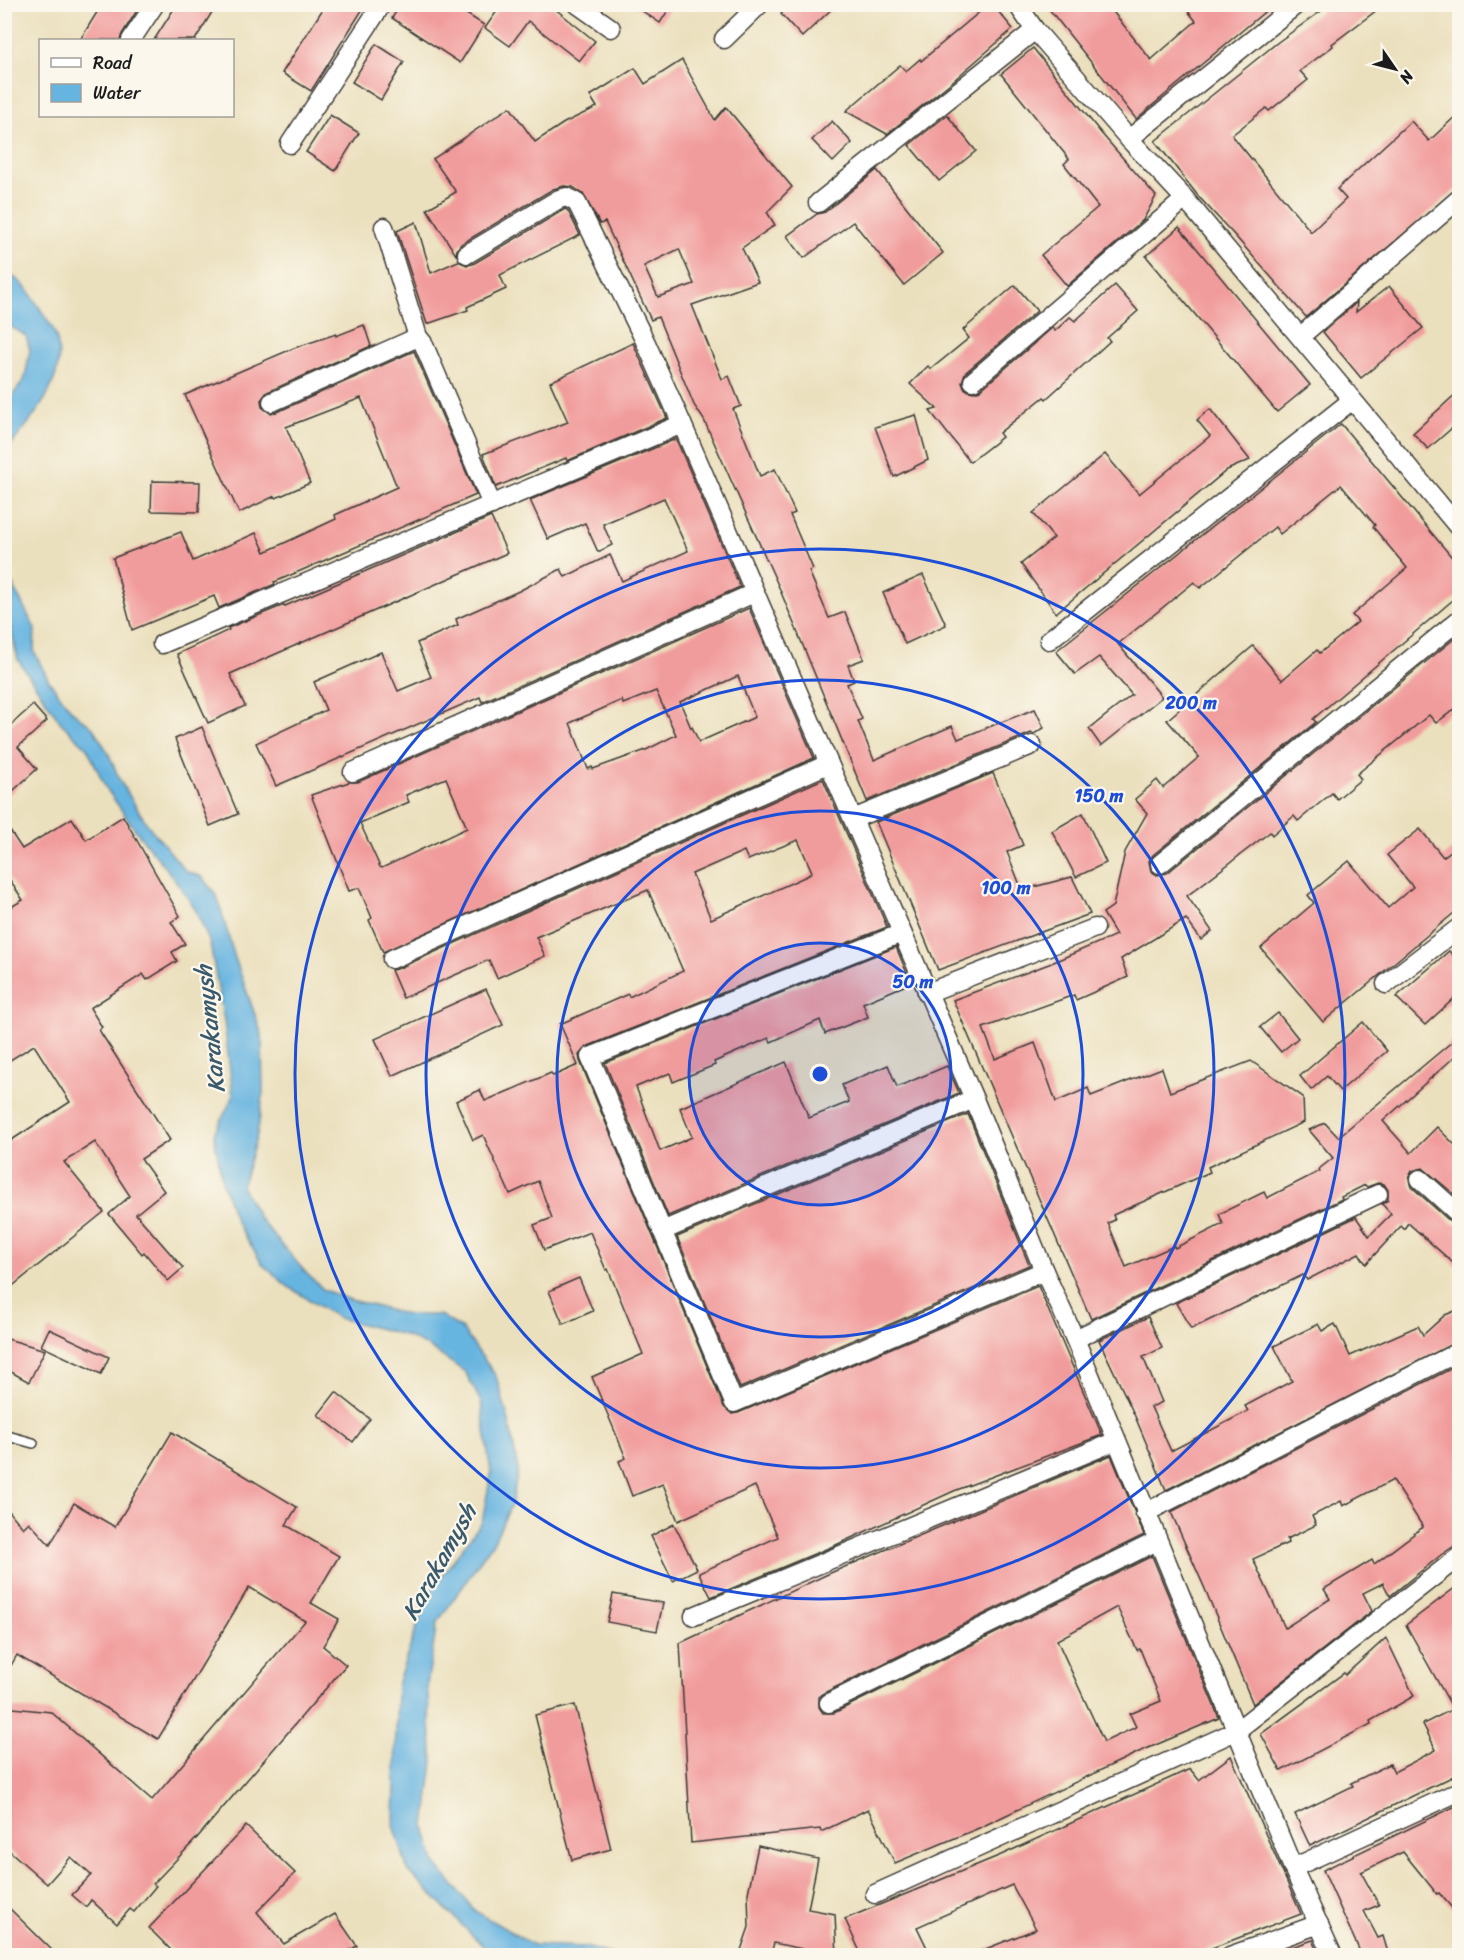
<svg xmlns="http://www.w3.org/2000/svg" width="1464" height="1960" font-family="Sriracha,sans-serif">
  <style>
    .water { fill: #66b4e0; stroke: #41687e; stroke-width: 1.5 }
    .building { fill: #f19c9c; fill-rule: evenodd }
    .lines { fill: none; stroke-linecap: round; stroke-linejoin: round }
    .service-casing { stroke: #3b3934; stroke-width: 12 }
    .minor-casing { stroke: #3b3934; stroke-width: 21 }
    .service { stroke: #fff; stroke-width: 9 }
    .minor { stroke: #fff; stroke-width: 18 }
    .ring { fill: none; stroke: #1d4ed8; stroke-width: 3 }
    .labels { text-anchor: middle; stroke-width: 4.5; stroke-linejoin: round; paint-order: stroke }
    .water-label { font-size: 24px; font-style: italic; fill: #3a596a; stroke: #fbf7ec }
    .centre { fill: #1d4ed8; stroke: #fbf7ec; stroke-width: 3 }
    .ring-label { font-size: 18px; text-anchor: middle; font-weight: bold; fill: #1d4ed8; stroke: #fbf7ec; stroke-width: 4.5; stroke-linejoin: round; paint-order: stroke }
  </style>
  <rect width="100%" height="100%" fill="#fbf7ec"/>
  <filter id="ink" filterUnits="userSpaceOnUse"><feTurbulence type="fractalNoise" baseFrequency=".0167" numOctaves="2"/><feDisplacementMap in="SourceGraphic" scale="12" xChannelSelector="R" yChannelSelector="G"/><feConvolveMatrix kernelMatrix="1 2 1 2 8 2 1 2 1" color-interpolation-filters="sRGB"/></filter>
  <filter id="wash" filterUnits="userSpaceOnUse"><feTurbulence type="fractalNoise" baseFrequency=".008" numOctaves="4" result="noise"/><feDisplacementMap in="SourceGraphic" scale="24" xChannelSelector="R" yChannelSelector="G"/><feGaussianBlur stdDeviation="1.35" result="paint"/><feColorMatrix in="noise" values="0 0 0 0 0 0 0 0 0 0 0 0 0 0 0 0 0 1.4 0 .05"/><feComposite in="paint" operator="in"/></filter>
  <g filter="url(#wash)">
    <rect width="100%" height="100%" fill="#ebe0be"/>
    <g class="water">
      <path d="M5 273C24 281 28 290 39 307 44 315 50 323 54 331 73 376 31 420 5 452V406L25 378 30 350 26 336 5 323Z"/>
      <polygon points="4,574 9,578 35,629 34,651 49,681 72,711 93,728 109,754 120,781 147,824 186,871 202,877 217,896 235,958 262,1035 263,1096 257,1135 242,1186 259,1218 306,1273 324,1290 351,1300 408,1315 440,1315 462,1329 496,1376 509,1421 518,1470 512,1503 494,1541 437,1623 427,1685 433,1761 425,1827 435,1863 475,1911 533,1945 586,1947 615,1955 492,1955 408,1871 394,1825 397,1685 428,1594 482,1522 491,1474 481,1402 465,1372 427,1346 404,1335 338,1318 287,1286 263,1265 235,1220 222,1181 214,1134 233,1097 224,1021 210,943 194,907 173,877 139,835 106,788 87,748 61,723 18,660 10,625 5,617"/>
    </g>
    <g id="blocks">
      <g class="building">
        <polygon points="102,4 141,4 122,34 120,40 80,40"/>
        <polygon points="177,4 217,4 195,40 154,40"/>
        <polygon points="326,4 366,4 311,91 282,73"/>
        <polygon points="401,4 451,4 484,25 460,63 392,18"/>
        <polygon points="502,4 549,4 595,41 579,61 528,21 510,46 485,28"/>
        <polygon points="632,4 672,4 660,23"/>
        <polygon points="791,4 837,4 802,37 781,14"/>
        <polygon points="989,4 992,4 1013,29 954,80 887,134 846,111 900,65 906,71 920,59 921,61"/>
        <polygon points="1045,4 1107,4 1151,60 1196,21 1182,4 1274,4 1136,119"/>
        <polygon points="1331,4 1385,4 1332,44 1333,46 1300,71 1308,80 1269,111 1266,108 1232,135 1311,232 1346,199 1337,189 1411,121 1429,141 1460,112 1460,186 1306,317 1236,237 1199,197 1155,141 1278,42"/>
        <polygon points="376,44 404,62 381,100 352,82"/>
        <polygon points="1033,48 1101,133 1156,196 1143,220 1067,286 1041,255 1098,207 1064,164 1069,159 1001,74"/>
        <path d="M682 60 715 120 726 107 792 187 767 212 775 225 742 248 758 282 692 305 722 379 729 376 741 406 733 409 760 476 775 469 795 513 790 515 813 569 809 571 829 618 845 612 864 659 848 665 854 681 847 684 862 719 858 721 874 760 952 726 958 739 1035 709 1044 728 1034 734 1031 733 867 801 778 585 704 420 694 405 658 317 651 320 605 222 600 224 583 194 573 187 564 186 553 189 461 244 457 249 456 255 427 209 456 192 433 159 510 107 535 142 564 123 597 107 590 96 635 68 645 84ZM679 249 694 284 658 297 644 266Z"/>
        <polygon points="330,115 359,133 335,171 306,152"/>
        <polygon points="947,115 976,151 939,181 909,145"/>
        <polygon points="832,121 852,143 833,162 812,140"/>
        <polygon points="877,170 943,253 904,285 853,222 804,258 787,236 817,214 825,212"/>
        <polygon points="565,209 568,211 580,235 500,275 506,289 467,307 468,310 427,324 397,231 416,222 431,273 458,261 467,265 473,264"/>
        <polygon points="1179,227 1310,385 1277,412 1146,256"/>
        <polygon points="1015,285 1037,311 965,373 962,382 964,388 969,391 974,392 980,390 1052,328 1055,331 1070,317 1075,321 1115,285 1138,311 1107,338 1110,341 1046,399 1044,397 999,433 1002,437 970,462 930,411 937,409 910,384 928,366 931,369 969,338 963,330"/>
        <polygon points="1389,286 1423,328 1361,378 1323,332 1357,302 1356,312"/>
        <polygon points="364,325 371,346 267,392 261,400 262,407 270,413 277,412 414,351 476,495 277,581 274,582 275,584 219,608 214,596 132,630 113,558 181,532 193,561 256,533 265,552 336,519 335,515 397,487 361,398 286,427 310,483 276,498 275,496 239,513 185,395 294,348 336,334 336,336"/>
        <polygon points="633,343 667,418 567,461 566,458 496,487 483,454 568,422 550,382"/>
        <polygon points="1460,390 1460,421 1428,449 1413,433"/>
        <polygon points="1210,409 1250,460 1227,470 1056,613 1021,564 1054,538 1033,513 1105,454 1139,494 1210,436 1197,420"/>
        <polygon points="916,415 928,460 894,477 875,427"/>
        <polygon points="1341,424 1460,567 1460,594 1313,719 1316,722 1153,855 1149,861 1151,871 1157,875 1167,873 1460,634 1460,705 1436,723 1429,715 1357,774 1361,779 1337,799 1332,793 1298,821 1294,816 1272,835 1270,832 1187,896 1212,931 1201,940 1186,919 1121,959 1128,977 1076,1000 1074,995 983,1028 995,1059 1035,1043 1056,1102 1088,1088 1091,1096 1162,1068 1170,1092 1251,1061 1303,1097 1304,1122 1208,1167 1210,1172 1113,1215 1115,1220 1108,1223 1126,1267 1174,1246 1175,1248 1223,1224 1219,1214 1264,1192 1267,1198 1320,1171 1319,1169 1333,1158 1309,1130 1325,1123 1338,1137 1460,1035 1460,1052 1383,1121 1411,1153 1437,1127 1460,1150 1460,1199 1423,1168 1412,1171 1409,1177 1412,1187 1452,1223 1460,1226 1460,1269 1408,1223 1404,1229 1401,1226 1366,1264 1359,1253 1307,1280 1303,1275 1191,1329 1176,1303 1356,1217 1369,1236 1391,1214 1382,1204 1388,1200 1388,1190 1384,1184 1378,1183 1367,1187 1365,1185 1341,1197 1342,1199 1091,1319 953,1000 1049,964 1116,935 1103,913 1113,906 1125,852 1147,813 1135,799 1157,780 1163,788 1199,757 1167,720 1253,646 1282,680 1317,650 1320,653 1358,622 1352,615 1407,568 1373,527 1375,525 1341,485 1280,534 1275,527 1200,588 1194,582 1118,644 1162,697 1101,746 1089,729 1132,695 1099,657 1075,674 1056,651"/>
        <polygon points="676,439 740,587 482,702 480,697 276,786 256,743 326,710 314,682 381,652 398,691 431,677 417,643 458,625 456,619 519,591 561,569 565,577 610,555 622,581 688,551 664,498 603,524 612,545 598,552 585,523 548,539 530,500"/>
        <polygon points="152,481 200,482 199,512 151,511"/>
        <polygon points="491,517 507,553 230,674 245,706 208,723 177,654 229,630 228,628 284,605 285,606"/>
        <polygon points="923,575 946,625 905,644 883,593"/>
        <path d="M749 608 814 758 383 952 369 920 372 918 359 888 349 891 311 795 349 782H358ZM738 676 755 717 699 742 692 727 691 728 680 702ZM656 691 676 735 646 750 593 769 592 767 588 769 570 723 622 700 623 704ZM446 778 467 828 382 868 380 867 360 823 409 802 406 795Z"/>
        <polygon points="33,705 47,721 18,747 37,769 4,799 4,731"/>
        <polygon points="202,727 238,814 210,826 175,739"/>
        <polygon points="993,773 1023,845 1007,852 1022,890 1072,877 1090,914 938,970 876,822"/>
        <path d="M823 779 887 927 586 1047 579 1055 580 1061 724 1407 732 1414 738 1413 1038 1286 1102 1435 954 1491 838 1544 711 1597 699 1573 778 1537 755 1486 678 1521 663 1484 632 1496 619 1461 626 1458 592 1377 643 1354 608 1269 606 1270 590 1232 544 1250 534 1225 552 1218 538 1181 510 1194 483 1135 473 1140 456 1101 480 1090 485 1101 551 1073 553 1076 578 1065 560 1024 628 994 629 997 683 971 648 890 536 937 545 956 497 978 489 960 403 998 391 970 397 969ZM798 840 812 872 809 874V875L711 919 692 874 744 851 748 860Z"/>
        <polygon points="1083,813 1106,863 1076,877 1052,831"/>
        <polygon points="123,816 180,916 171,922 185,944 172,952 177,961 147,980 143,974 90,1008 102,1027 99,1030 170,1140 141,1159 164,1191 136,1214 183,1268 168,1281 144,1252 142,1254 109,1214 130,1196 95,1142 64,1162 104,1212 4,1293 4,1145 70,1102 34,1045 4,1064 4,911 23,900 4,871 4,822 22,849 72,818 86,840"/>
        <polygon points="1420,829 1443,857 1460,844 1460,908 1323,1022 1261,948 1314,903 1308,895 1349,861 1388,908 1413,887 1387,855"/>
        <polygon points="896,947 911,983 863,1003 868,1017 825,1034 820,1020 771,1042 769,1038 714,1062 715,1065 673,1082 670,1073 636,1087 660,1151 692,1137 680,1108 786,1062 809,1118 849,1102 842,1085 888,1065 897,1087 947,1066 959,1093 668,1216 605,1063"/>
        <polygon points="1449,951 1460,962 1460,993 1425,1025 1396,997"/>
        <polygon points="486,989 503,1025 392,1076 375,1039"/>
        <polygon points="1278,1013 1298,1038 1281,1052 1260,1027"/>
        <polygon points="1363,1022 1387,1051 1340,1091 1327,1076 1311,1090 1300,1076"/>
        <polygon points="968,1114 1029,1265 740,1388 677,1237"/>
        <polygon points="579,1278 593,1311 563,1324 549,1291"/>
        <polygon points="1460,1309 1460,1340 1166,1490 1134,1414 1099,1340 1148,1317 1162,1348 1143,1357 1162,1402 1151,1407 1171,1451 1248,1411 1245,1406 1292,1381 1274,1346 1318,1324 1322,1331 1335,1324 1350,1356 1418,1326 1423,1335 1445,1315"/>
        <polygon points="49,1329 109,1357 101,1374 41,1346"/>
        <polygon points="4,1338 45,1350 29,1382 4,1368"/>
        <path d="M1460 1364V1542L1441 1555 1390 1596 1383 1583 1363 1593 1372 1611 1253 1704 1205 1589 1171 1512ZM1393 1480 1423 1527 1374 1564 1372 1560 1324 1589 1330 1599 1285 1628 1253 1559 1288 1543 1287 1539 1316 1525 1312 1516 1341 1501 1343 1506Z"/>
        <polygon points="336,1392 370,1419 353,1442 318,1415"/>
        <polygon points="172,1432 297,1507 286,1525 339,1556 311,1603 339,1619 323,1646 346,1665 196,1839 153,1884 156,1886 134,1912 130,1909 117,1924 91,1900 86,1907 72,1895 91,1875 71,1857 47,1884 4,1846 4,1707 51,1712 152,1800 305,1621 249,1587 158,1739 17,1655 4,1678 4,1505 23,1528 29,1522 50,1545 74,1503 115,1527"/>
        <path d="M1111 1455 1144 1535 824 1693 819 1697V1707L823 1713H834L1152 1556 1219 1718 1139 1752 979 1828 895 1863 868 1809 821 1832 820 1829 691 1843 680 1643 828 1574ZM1117 1607 1137 1650 1140 1649 1161 1701 1130 1714 1136 1727 1104 1742 1057 1640Z"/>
        <polygon points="674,1524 697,1569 673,1581 651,1536"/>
        <polygon points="1460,1584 1460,1773 1310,1846 1295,1814 1353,1786 1351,1783 1390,1764 1394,1772 1436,1750 1423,1724 1453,1709 1406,1625"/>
        <polygon points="613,1594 663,1603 657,1631 607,1622"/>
        <polygon points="1386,1638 1414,1696 1370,1721 1371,1724 1281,1771 1261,1734 1344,1673 1345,1675"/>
        <polygon points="575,1705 611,1849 572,1860 535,1715"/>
        <polygon points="1231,1756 1301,1914 1191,1956 968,1956 1036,1929 1012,1885 917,1927 928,1950 915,1956 862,1956 845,1919 1001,1855 1190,1769 1199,1780"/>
        <polygon points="1460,1804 1460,1917 1439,1893 1437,1894 1403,1852 1361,1872 1379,1905 1364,1911 1378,1938 1383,1936 1389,1956 1362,1956 1323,1870"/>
        <polygon points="246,1826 295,1873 257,1912 284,1944 335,1914 357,1946 340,1956 177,1956 149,1928"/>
        <polygon points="758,1846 818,1859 808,1909 835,1914 837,1956 774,1943 770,1956 739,1956 749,1927 748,1893"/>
        <polygon points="4,1903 58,1956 4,1956"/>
        <polygon points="1313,1940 1320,1956 1275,1956 1274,1953"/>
      </g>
    </g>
  </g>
  <g filter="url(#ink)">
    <use href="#blocks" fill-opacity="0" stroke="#3b3934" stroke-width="1.5"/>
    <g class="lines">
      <defs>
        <polyline id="service" points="4,1435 33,1443"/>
        <g id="minor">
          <polyline points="577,4 611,28"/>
          <polyline points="1017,4 1035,30 1129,139 1185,199 1460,529"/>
          <polyline points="724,39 760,4"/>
          <polyline points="131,40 155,4"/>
          <polyline points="1129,139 1297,4"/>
          <polyline points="290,144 382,4"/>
          <polyline points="818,203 1035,30"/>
          <polyline points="384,227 418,337"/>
          <polyline points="467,254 559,199 567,197 577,203 646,343 682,424 974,1099 1044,1271 1075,1339 1293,1868 1333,1956"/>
          <polyline points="1301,336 1460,198"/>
          <polyline points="973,381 1185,199"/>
          <polyline points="272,402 418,337 423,343 492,505"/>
          <polyline points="1049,640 1351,401"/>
          <polyline points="162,644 682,424"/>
          <polyline points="353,772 754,593"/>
          <polyline points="853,819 1032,745"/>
          <polyline points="1160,864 1460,619"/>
          <polyline points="902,933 590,1057 734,1403 1044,1271"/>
          <polyline points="392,959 828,764"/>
          <polyline points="1386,984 1460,927"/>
          <polyline points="927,993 1095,928"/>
          <polyline points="1420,1179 1460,1215"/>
          <polyline points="662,1231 974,1099"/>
          <polyline points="1075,1339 1378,1194"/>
          <polyline points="1145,1513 1460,1351"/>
          <polyline points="694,1616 1116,1441"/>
          <polyline points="829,1703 1157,1541"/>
          <polyline points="1293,1868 1460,1791"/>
          <polyline points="875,1894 1236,1731 1460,1556"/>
          <polyline points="1230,1956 1319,1924"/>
        </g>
      </defs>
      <use href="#service" class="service-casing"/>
      <use href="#minor" class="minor-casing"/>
      <use href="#service" class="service"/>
      <use href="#minor" class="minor"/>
    </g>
  </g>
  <circle cx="820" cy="1074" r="131" fill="#1d4ed8" fill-opacity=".12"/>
  <g class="ring">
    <circle cx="820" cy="1074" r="131"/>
    <circle cx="820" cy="1074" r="263"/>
    <circle cx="820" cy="1074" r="394"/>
    <circle cx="820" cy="1074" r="525"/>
  </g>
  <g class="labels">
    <g class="water-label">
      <text transform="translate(210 1029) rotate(-96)" y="8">Karakamysh</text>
      <text transform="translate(439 1562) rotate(-61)" y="8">Karakamysh</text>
    </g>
  </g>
  <circle cx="820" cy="1074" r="9" class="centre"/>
  <g class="ring-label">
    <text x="1191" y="709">200 m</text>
    <text x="1099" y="802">150 m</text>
    <text x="1006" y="894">100 m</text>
    <text x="913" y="988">50 m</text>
  </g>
  <rect width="1464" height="1960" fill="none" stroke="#fbf7ec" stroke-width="24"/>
  <rect x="39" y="39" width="195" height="78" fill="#fbf7ec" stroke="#a29f99" stroke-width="1.5"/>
  <rect x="51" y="58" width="30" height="9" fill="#ffffff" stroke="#a29f99" stroke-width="1.5"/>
  <text x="93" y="69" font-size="18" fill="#1c1c1c">Road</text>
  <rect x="51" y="84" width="30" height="18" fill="#66b4e0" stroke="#a29f99" stroke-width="1.5"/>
  <text x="93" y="99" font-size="18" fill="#1c1c1c">Water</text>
  <g transform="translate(1395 69) rotate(125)" stroke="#fbf7ec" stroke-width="4.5" paint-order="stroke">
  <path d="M0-4.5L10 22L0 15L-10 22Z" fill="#1c1c1c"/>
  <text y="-9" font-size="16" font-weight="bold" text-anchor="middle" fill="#1c1c1c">N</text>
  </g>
</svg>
